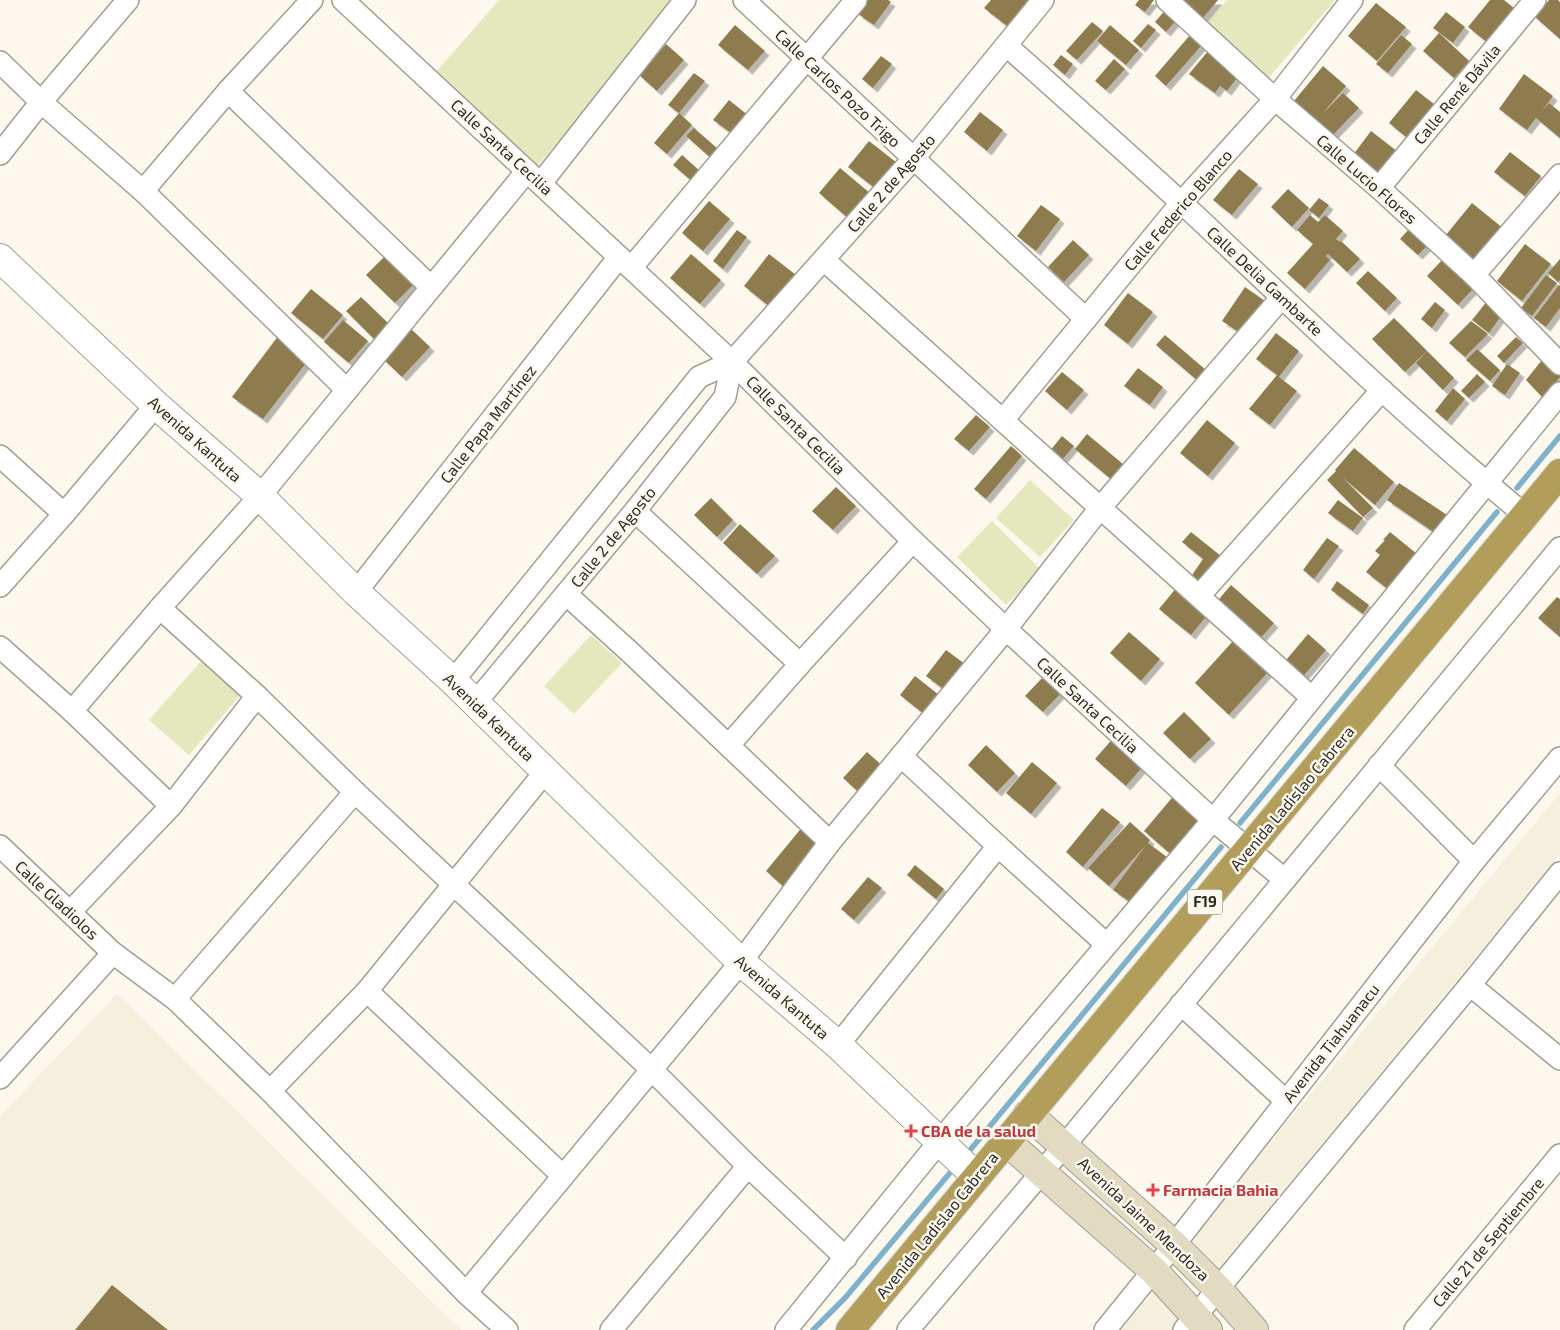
<svg xmlns="http://www.w3.org/2000/svg" width="1560" height="1330" font-family="'Exo 2',sans-serif">
  <style>
    .built { fill: #f5efdd }
    .green { fill: #e5e8bc }
    .lines { fill: none; stroke-linecap: round; stroke-linejoin: round }
    .stream { stroke: #7eb1cb; stroke-width: 5.5 }
    .building { fill: #8e7c4f; filter: url(#shadow) }
    .minor-casing { stroke: #a19e94; stroke-width: 24 }
    .tertiary-casing { stroke: #a19e94; stroke-width: 30 }
    .secondary-casing { stroke: #a19e94; stroke-width: 30 }
    .trunk-casing { stroke: #d5d5d4; stroke-width: 30 }
    .minor { stroke: #fff; stroke-width: 21 }
    .tertiary { stroke: #fff; stroke-width: 28 }
    .secondary { stroke: #e2dac1; stroke-width: 28 }
    .trunk { stroke: #b29e5a; stroke-width: 28 }
    .health-dot { fill: #e0444e; stroke: #fcf8ee; stroke-width: 2 }
    .labels { text-anchor: middle; stroke-width: 5; stroke-linejoin: round; paint-order: stroke }
    .shield { fill: #fcf8ee; stroke: #6b6863; stroke-width: 1 }
    .shield-label { font-size: 15px; font-weight: bold; fill: #2d2b27 }
    .street-label { font-size: 16px; fill: #2d2b27; stroke: #fcf8ee }
    .health-label { font-size: 16px; font-weight: bold; fill: #be3a42; stroke: #fcf8ee; text-anchor: start }
  </style>
  <defs>
    <filter id="shadow"><feDropShadow dx="4.5" dy="4.5" stdDeviation="0" flood-color="#0004"/></filter>
  </defs>
  <rect width="100%" height="100%" fill="#fcf8ee"/>
  <g class="built">
    <polygon points="1560,793 1560,855 1216,1272 1189,1241"/>
    <polygon points="117,994 461,1330 0,1330 0,1116"/>
    <polygon points="1153,1293 1183,1321 1176,1330 1121,1330"/>
  </g>
  <g class="green">
    <polygon points="499,0 680,0 538,165 435,73"/>
    <polygon points="1227,0 1335,0 1266,81 1202,29"/>
    <polygon points="1030,480 1074,520 1040,557 996,518"/>
    <polygon points="992,521 1041,570 1006,605 957,557"/>
    <polygon points="591,635 622,663 574,714 544,686"/>
    <polygon points="203,659 242,693 189,755 149,720"/>
  </g>
  <g class="lines">
    <g class="stream">
      <polyline points="1517,488 1560,436"/>
      <polyline points="1240,823 1497,512"/>
      <polyline points="971,1149 1221,847"/>
      <polyline points="813,1330 845,1298 949,1174"/>
    </g>
  </g>
  <g class="building">
    <polygon points="867,0 888,0 891,2 874,25 858,14"/>
    <polygon points="991,0 1028,0 1007,26 984,8"/>
    <polygon points="1139,0 1154,0 1145,12 1135,5"/>
    <polygon points="1181,0 1218,0 1203,18"/>
    <polygon points="1490,0 1504,0 1520,13 1493,47 1468,27"/>
    <polygon points="1549,0 1558,0 1560,2 1560,39 1535,17"/>
    <polygon points="1376,3 1406,27 1377,61 1348,36"/>
    <polygon points="1168,7 1179,17 1166,32 1155,22"/>
    <polygon points="1446,12 1465,27 1453,43 1433,28"/>
    <polygon points="1092,22 1103,31 1077,60 1066,51"/>
    <polygon points="1148,24 1156,30 1141,48 1133,41"/>
    <polygon points="735,25 765,51 748,70 718,45"/>
    <polygon points="1110,25 1139,50 1126,65 1097,41"/>
    <polygon points="1439,33 1469,61 1454,78 1423,51"/>
    <polygon points="1190,35 1202,45 1166,86 1155,76"/>
    <polygon points="1401,35 1412,44 1388,73 1376,64"/>
    <polygon points="666,44 684,60 657,91 639,75"/>
    <polygon points="1213,45 1237,78 1227,91 1220,86 1215,93 1189,74"/>
    <polygon points="1061,55 1073,64 1065,75 1053,65"/>
    <polygon points="881,56 892,64 873,88 862,79"/>
    <polygon points="1114,59 1125,69 1106,90 1095,81"/>
    <polygon points="1323,66 1346,86 1322,114 1343,93 1359,108 1333,135 1294,101"/>
    <polygon points="694,73 705,81 679,113 668,105"/>
    <polygon points="1524,74 1553,96 1542,111 1549,103 1560,112 1560,138 1536,118 1527,130 1499,109"/>
    <polygon points="1416,90 1439,108 1411,141 1389,123"/>
    <polygon points="729,100 749,116 734,135 713,120"/>
    <polygon points="980,112 1003,130 987,151 964,132"/>
    <polygon points="679,113 692,125 667,154 654,143"/>
    <polygon points="694,128 719,150 712,159 686,136"/>
    <polygon points="1371,131 1398,152 1379,175 1353,155"/>
    <polygon points="869,141 897,163 876,189 848,167"/>
    <polygon points="1510,152 1541,176 1525,196 1494,172"/>
    <polygon points="682,155 701,172 693,182 673,165"/>
    <polygon points="840,168 871,194 849,219 819,193"/>
    <polygon points="1239,169 1258,184 1232,215 1213,200"/>
    <polygon points="1288,189 1309,208 1292,227 1271,207"/>
    <polygon points="1319,198 1329,205 1319,218 1309,210"/>
    <polygon points="709,201 730,219 703,251 682,233"/>
    <polygon points="1472,203 1504,229 1472,267 1441,241"/>
    <polygon points="1041,205 1060,219 1036,251 1017,236"/>
    <polygon points="1310,215 1318,222 1325,215 1343,231 1336,239 1340,242 1335,246 1341,241 1360,259 1347,272 1328,254 1326,256 1330,260 1305,289 1287,273 1313,244 1297,230"/>
    <polygon points="1410,228 1428,245 1418,255 1400,239"/>
    <polygon points="737,230 747,237 723,269 713,261"/>
    <polygon points="1073,240 1089,255 1064,282 1048,267"/>
    <polygon points="1525,244 1551,264 1522,301 1497,281"/>
    <polygon points="387,254 416,282 395,303 366,275"/>
    <polygon points="691,254 721,280 700,304 670,278"/>
    <polygon points="769,254 796,275 770,307 744,286"/>
    <polygon points="1444,258 1475,287 1458,305 1427,276"/>
    <polygon points="1560,259 1560,280 1558,282 1548,273"/>
    <polygon points="1368,271 1397,298 1385,311 1356,283"/>
    <polygon points="1546,275 1557,283 1532,316 1521,308"/>
    <polygon points="1559,285 1560,286 1560,308 1546,327 1534,318"/>
    <polygon points="1245,287 1268,303 1245,336 1222,321"/>
    <polygon points="311,289 343,315 323,339 291,313"/>
    <polygon points="1128,293 1153,312 1128,344 1104,325"/>
    <polygon points="361,297 389,324 374,339 346,311"/>
    <polygon points="1488,300 1504,312 1489,333 1472,320"/>
    <polygon points="1435,302 1445,310 1432,328 1421,319"/>
    <polygon points="1394,318 1427,351 1405,372 1372,339"/>
    <polygon points="343,320 368,341 349,363 324,342"/>
    <polygon points="1471,321 1488,334 1465,357 1449,343"/>
    <polygon points="410,328 430,347 402,377 382,358"/>
    <polygon points="1276,333 1299,351 1279,377 1297,391 1270,425 1249,409 1277,375 1256,359"/>
    <polygon points="279,335 310,358 263,419 232,397"/>
    <polygon points="1165,335 1207,371 1198,381 1156,345"/>
    <polygon points="1516,337 1523,343 1504,363 1497,356"/>
    <polygon points="1477,349 1500,370 1490,381 1466,360"/>
    <polygon points="1427,351 1454,378 1443,390 1416,363"/>
    <polygon points="1546,355 1560,370 1560,377 1543,398 1526,380"/>
    <polygon points="1507,364 1520,373 1505,395 1492,386"/>
    <polygon points="1138,368 1163,387 1150,405 1124,386"/>
    <polygon points="1062,372 1084,390 1067,410 1045,391"/>
    <polygon points="1477,374 1485,382 1469,398 1461,391"/>
    <polygon points="1453,388 1465,399 1447,421 1435,411"/>
    <polygon points="976,415 990,427 969,451 954,439"/>
    <polygon points="1207,420 1235,443 1208,476 1180,453"/>
    <polygon points="1087,434 1130,470 1118,485 1075,449"/>
    <polygon points="1062,436 1074,446 1061,461 1049,452"/>
    <polygon points="1011,446 1022,456 986,499 974,489"/>
    <polygon points="1354,448 1394,482 1375,505 1342,477 1373,508 1363,517 1327,480 1336,471 1335,470"/>
    <polygon points="1399,483 1447,515 1435,533 1387,500"/>
    <polygon points="836,487 856,506 833,530 812,511"/>
    <polygon points="711,498 733,520 717,537 694,515"/>
    <polygon points="1338,500 1363,518 1353,531 1328,513"/>
    <polygon points="740,524 775,556 757,574 723,543"/>
    <polygon points="1191,532 1226,560 1205,585 1192,575 1203,559 1182,542"/>
    <polygon points="1390,532 1417,554 1389,590 1366,572 1380,555 1375,551 1385,540 1383,540"/>
    <polygon points="1327,538 1339,546 1314,579 1303,570"/>
    <polygon points="1337,581 1369,605 1363,614 1331,590"/>
    <polygon points="1231,585 1274,623 1257,642 1214,605"/>
    <polygon points="1177,587 1209,613 1191,635 1159,609"/>
    <polygon points="1557,597 1560,599 1560,637 1538,618"/>
    <polygon points="1129,632 1160,659 1141,681 1110,653"/>
    <polygon points="1308,634 1326,650 1299,681 1281,666"/>
    <polygon points="1234,640 1269,671 1229,715 1195,683"/>
    <polygon points="946,650 969,667 949,693 926,676"/>
    <polygon points="915,676 944,699 929,718 900,695"/>
    <polygon points="1044,676 1062,692 1043,712 1025,696"/>
    <polygon points="1184,712 1211,739 1190,759 1163,733"/>
    <polygon points="1115,736 1146,763 1126,786 1095,759"/>
    <polygon points="986,745 1015,773 997,792 968,765"/>
    <polygon points="867,752 887,770 863,796 843,778"/>
    <polygon points="1032,762 1057,783 1031,814 1006,793"/>
    <polygon points="1176,793 1206,819 1174,857 1144,831"/>
    <polygon points="1102,808 1120,822 1083,867 1066,852"/>
    <polygon points="1130,822 1150,840 1148,843 1171,860 1137,907 1113,890 1146,845 1109,886 1088,868"/>
    <polygon points="804,825 821,846 785,888 766,871"/>
    <polygon points="915,865 944,889 936,899 907,875"/>
    <polygon points="868,877 882,888 854,920 841,909"/>
    <polygon points="112,1285 168,1330 75,1330"/>
  </g>
  <g class="lines">
    <defs>
      <g id="minor">
        <polyline points="343,0 732,362 913,541 1006,629 1213,820 1284,879"/>
        <polyline points="744,0 1086,319"/>
        <polyline points="1167,0 1275,99 1379,188 1474,275 1560,364"/>
        <path d="M1007 46C1071 103 1135 160 1198 218 1305 319 1411 421 1525 515"/>
        <polyline points="0,62 41,102 143,191 347,390"/>
        <polyline points="228,91 431,287"/>
        <polyline points="0,154 41,102 128,0"/>
        <polyline points="541,183 685,0"/>
        <polyline points="1379,188 1535,0"/>
        <polyline points="143,191 228,91 312,0"/>
        <polyline points="824,260 1311,697"/>
        <polyline points="631,268 856,0"/>
        <polyline points="1474,275 1560,175"/>
        <polyline points="1003,420 1181,203 1275,99 1352,0"/>
        <polyline points="0,456 64,514"/>
        <polyline points="635,511 800,664"/>
        <polyline points="0,586 64,514 156,405"/>
        <polyline points="356,592 619,257"/>
        <polyline points="566,594 632,654 830,842"/>
        <polyline points="1199,596 1382,390"/>
        <polyline points="160,608 257,696 355,792 651,1069 748,1166 846,1258"/>
        <polyline points="0,647 72,711 171,806"/>
        <polyline points="453,681 699,377 732,362 914,158 1043,0"/>
        <polyline points="475,703 635,511 725,397 732,362"/>
        <polyline points="72,711 160,608 260,496 527,171"/>
        <polyline points="729,745 800,664 913,541"/>
        <polyline points="901,756 998,846 1106,944"/>
        <polyline points="1379,765 1474,861"/>
        <polyline points="0,846 113,953 175,999 270,1091 466,1293 507,1330"/>
        <polyline points="70,912 171,806 257,696"/>
        <polyline points="1470,985 1560,1059"/>
        <polyline points="367,991 563,1176"/>
        <polyline points="175,999 355,792"/>
        <polyline points="1181,1004 1286,1101"/>
        <polyline points="838,1045 998,846"/>
        <polyline points="0,1078 113,953"/>
        <polyline points="270,1091 367,991 545,772"/>
        <polyline points="466,1293 741,962 830,842 1006,629 1100,508 1282,297"/>
        <polyline points="611,1330 748,1166"/>
        <polyline points="786,1330 939,1142 1213,820 1560,393"/>
        <polyline points="908,1330 1064,1146 1560,548"/>
        <polyline points="1105,1330 1174,1245 1474,861 1560,758"/>
        <polyline points="1184,1330 1470,985 1560,873"/>
        <polyline points="1415,1330 1560,1155"/>
      </g>
      <polyline id="tertiary" points="0,258 156,405 260,496 356,592 453,681 741,962 838,1045 977,1177"/>
      <g id="secondary">
        <polyline points="1028,1114 1174,1245 1218,1289 1254,1330"/>
        <polyline points="1006,1141 1154,1271 1208,1330"/>
      </g>
      <polyline id="trunk" points="850,1330 1560,473"/>
    </defs>
    <use href="#minor" class="minor-casing"/>
    <use href="#tertiary" class="tertiary-casing"/>
    <use href="#secondary" class="secondary-casing"/>
    <use href="#trunk" class="trunk-casing"/>
    <use href="#minor" class="minor"/>
    <use href="#tertiary" class="tertiary"/>
    <use href="#secondary" class="secondary"/>
    <use href="#trunk" class="trunk"/>
  </g>
  <g class="health-dot">
    <path d="M908.5 1123.5h5v5h5v5h-5v5h-5v-5h-5v-5h5z"/>
    <path d="M1150.5 1182.5h5v5h5v5h-5v5h-5v-5h-5v-5h5z"/>
  </g>
  <g class="labels">
    <rect class="shield" x="1187.5" y="889.5" width="35" height="25" rx="4"/>
    <g class="shield-label">
      <text x="1205" y="907">F19</text>
    </g>
    <g class="street-label">
      <text transform="translate(838 88) rotate(43)" y="6">Calle Carlos Pozo Trigo</text>
      <text transform="translate(1457 94) rotate(-50)" y="6">Calle René Dávila</text>
      <text transform="translate(502 147) rotate(43)" y="6">Calle Santa Cecilia</text>
      <text transform="translate(1367 179) rotate(41)" y="6">Calle Lucio Flores</text>
      <text transform="translate(891 183) rotate(-49)" y="6">Calle 2 de Agosto</text>
      <text transform="translate(1178 210) rotate(-49)" y="6">Calle Federico Blanco</text>
      <text transform="translate(1265 281) rotate(43)" y="6">Calle Delia Gambarte</text>
      <text transform="translate(488 424) rotate(-52)" y="6">Calle Papa Martínez</text>
      <text transform="translate(796 425) rotate(45)" y="6">Calle Santa Cecilia</text>
      <text transform="translate(195 439) rotate(42)" y="6">Avenida Kantuta</text>
      <text transform="translate(613 537) rotate(-51)" y="6">Calle 2 de Agosto</text>
      <text transform="translate(1088 705) rotate(43)" y="6">Calle Santa Cecilia</text>
      <text transform="translate(489 717) rotate(44)" y="6">Avenida Kantuta</text>
      <text transform="translate(1292 798) rotate(-50)" y="6">Avenida Ladislao Cabrera</text>
      <text transform="translate(57 900) rotate(43)" y="6">Calle Gladiolos</text>
      <text transform="translate(782 997) rotate(41)" y="6">Avenida Kantuta</text>
      <text transform="translate(1331 1043) rotate(-52)" y="6">Avenida Tiahuanacu</text>
      <text transform="translate(1144 1219) rotate(43)" y="6">Avenida Jaime Mendoza</text>
      <text transform="translate(937 1225) rotate(-51)" y="6">Avenida Ladislao Cabrera</text>
      <text transform="translate(1488 1242) rotate(-50)" y="6">Calle 21 de Septiembre</text>
    </g>
    <g class="health-label">
      <text x="921" y="1137">CBA de la salud</text>
      <text x="1163" y="1196">Farmacia Bahia</text>
    </g>
  </g>
</svg>
